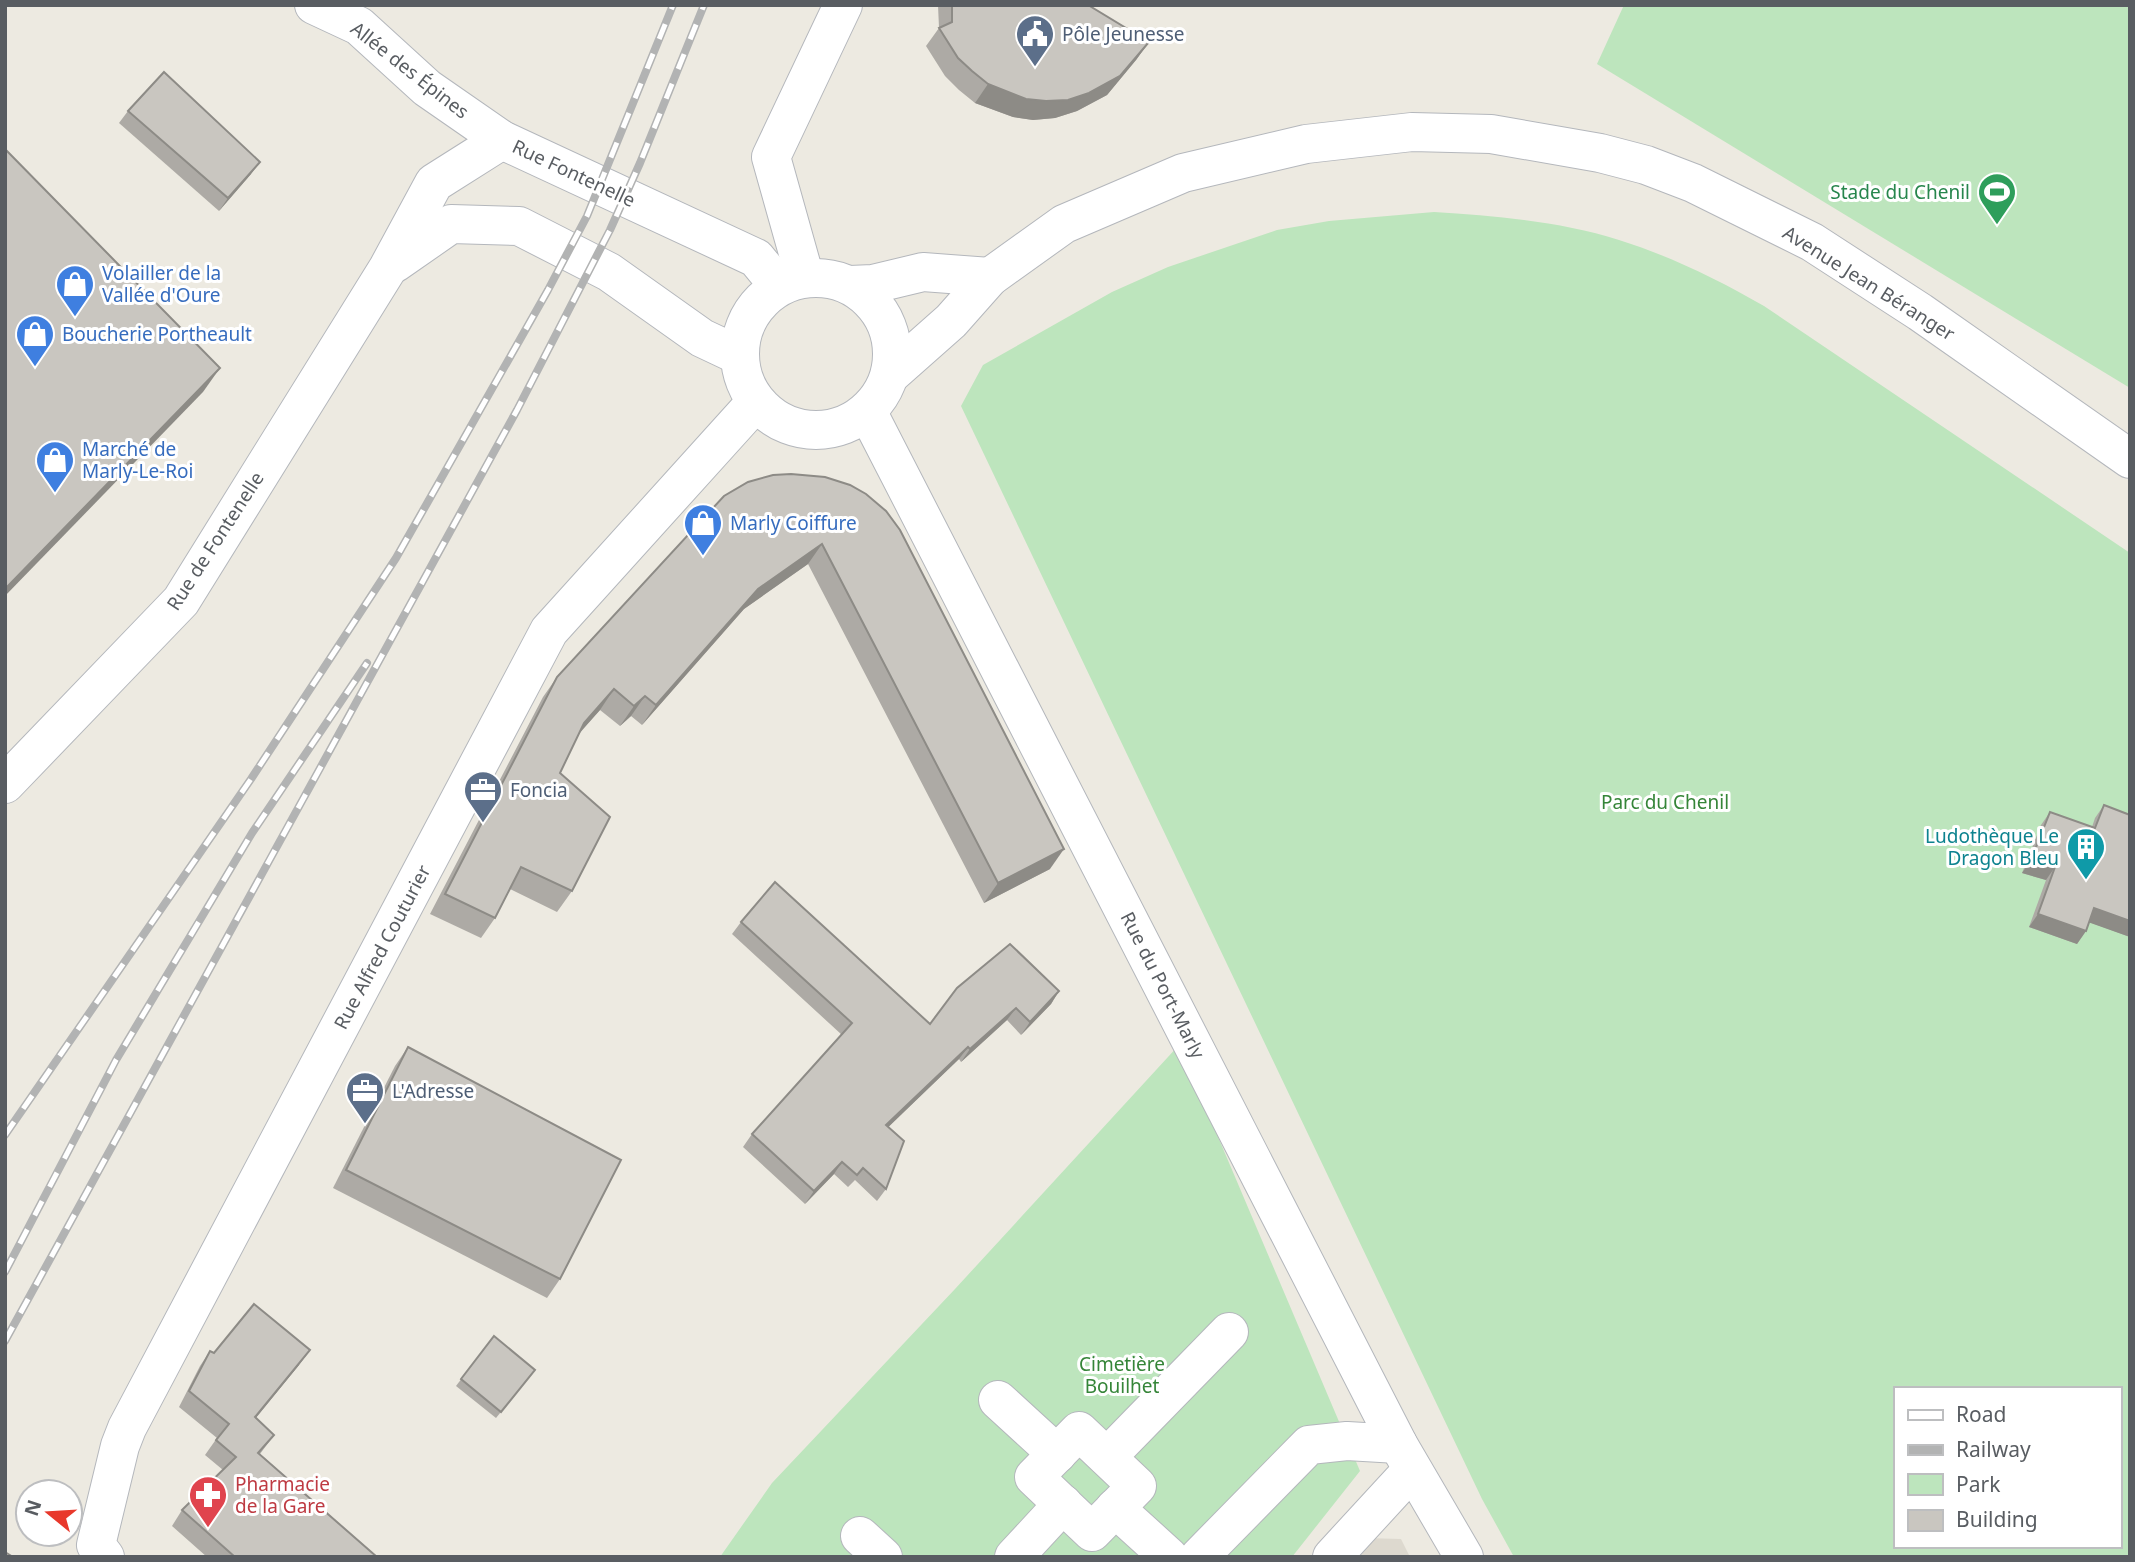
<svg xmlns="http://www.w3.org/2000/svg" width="2135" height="1562" font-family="'Noto Sans',sans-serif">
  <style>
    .education { fill: #ddd9cf }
    .green { fill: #bde5bd; fill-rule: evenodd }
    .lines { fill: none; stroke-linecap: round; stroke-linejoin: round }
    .minor-casing { stroke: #b4b7bc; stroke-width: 40 }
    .minor { stroke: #fff; stroke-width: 38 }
    .rail-casing { stroke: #b2b3b3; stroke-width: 8 }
    .rail { stroke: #fff; stroke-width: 5; stroke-dasharray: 16; stroke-linecap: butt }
    .wall { fill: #adaaa5 }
    .shaded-wall { fill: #8d8b86 }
    .building { fill: #c9c6c0; stroke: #8d8b86; stroke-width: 2 }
    .labels { text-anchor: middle; stroke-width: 6; stroke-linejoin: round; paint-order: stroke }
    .service-label { font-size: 19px; fill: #4e5e75; stroke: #fff; text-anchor: start }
    .street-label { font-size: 19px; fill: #595d62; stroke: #fff }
    .leisure-label { font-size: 19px; fill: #27864d; stroke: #fff; text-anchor: end }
    .shop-label { font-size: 19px; fill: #366cbe; stroke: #fff; text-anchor: start }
    .park-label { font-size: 19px; fill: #358538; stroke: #fff }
    .culture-label { font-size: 19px; fill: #0d838f; stroke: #fff; text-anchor: end }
    .health-label { font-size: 19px; fill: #be3a42; stroke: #fff; text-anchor: start }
  </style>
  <rect width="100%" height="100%" fill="#edeae1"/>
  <polygon class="education" points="1365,1538 1401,1539 1410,1557 1350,1557"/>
  <g class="green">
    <polygon points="1624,5 2130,5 2130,388 1597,64"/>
    <path d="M1434 212C1495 216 1560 221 1619 240 1670 256 1717 279 1764 306L2130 553V1557H1514L1482 1499 961 406 983 365 1112 292 1168 267 1277 230 1329 221ZM1895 1389H2119V1546H1895Z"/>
    <polygon points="1179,1045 1360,1471 1292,1557 720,1557 772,1483 955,1289"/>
  </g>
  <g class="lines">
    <defs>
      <g id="minor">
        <polyline points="314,5 359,26 427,88 502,140 756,258 779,286"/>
        <polyline points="395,263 451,224 519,226 609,272 702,338 738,355"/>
        <circle cx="816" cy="354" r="76"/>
        <polyline points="805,278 771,157 843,5"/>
        <polyline points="850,285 873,284 923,272 990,277"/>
        <polyline points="890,375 951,321 990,277 1064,224 1183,173 1306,144 1412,132 1491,134 1600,153 1646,165 1693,183 1812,242 1920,312 2130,459"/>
        <polyline points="867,411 1398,1444 1464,1557"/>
        <polyline points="5,784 181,601 388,268 434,183 502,140"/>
        <polyline points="998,1400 1057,1454"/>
        <polygon points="1079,1431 1137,1486 1092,1532 1034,1477"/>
        <polyline points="1107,1457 1229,1332"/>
        <polyline points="1115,1508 1169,1557"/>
        <polyline points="860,1536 883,1557"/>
        <polyline points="105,1557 96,1545 120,1446 127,1428 549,631 755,403"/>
        <polyline points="1014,1557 1063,1504"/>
        <polyline points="1199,1557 1309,1445 1347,1441 1398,1444"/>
        <polyline points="1332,1557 1412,1470"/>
      </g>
    </defs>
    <use href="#minor" class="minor-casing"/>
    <use href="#minor" class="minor"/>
    <defs>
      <g id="rail">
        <polyline points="5,1135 251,779 396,558 548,290 587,216 673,5"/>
        <polyline points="5,1272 116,1060 252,833 367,663"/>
        <polyline points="5,1341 517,410 610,230 640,163 704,5"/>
      </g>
    </defs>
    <use href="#rail" class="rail-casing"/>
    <use href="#rail" class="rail"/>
  </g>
  <g class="wall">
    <polygon points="938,5 1088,5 1149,42 1136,60 1107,95 1077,111 1055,118 1033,120 1013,117 975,103 959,90 945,76 926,46 939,28"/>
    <polygon points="128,111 251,174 219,211 119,123"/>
    <polygon points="791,474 1050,869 984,903 808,564 744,609 642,725 631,716 620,726 600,710 579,733 560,773 572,891 557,912 510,889 495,918 481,938 430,914 543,697 557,677"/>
    <polygon points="2104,805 2130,815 2130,937 2089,922 2086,931 2077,944 2029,927 2046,880 2022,873 2041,825 2050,812 2092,827 2095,818"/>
    <polygon points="741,922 930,1024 1059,991 1051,1004 1021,1035 1007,1020 961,1062 959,1059 888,1127 886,1189 877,1201 855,1180 848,1187 834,1174 805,1204 743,1147 752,1134 842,1035 732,934"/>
    <polygon points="408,1047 560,1279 547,1298 333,1188 395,1066"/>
    <polygon points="494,1336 535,1370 496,1418 456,1386"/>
    <polygon points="210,1351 214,1353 299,1365 256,1418 274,1435 260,1454 377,1557 207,1557 172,1526 182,1510 223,1470 205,1455 217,1438 179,1407 200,1366"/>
  </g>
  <g class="shaded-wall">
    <polygon points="1149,42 1136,60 1107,95 1077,111 1055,118 1033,120 1013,117 975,103 988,84"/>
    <polygon points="260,162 251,174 219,211 228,198"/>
    <polygon points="220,368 203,392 5,596 5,589"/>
    <polygon points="822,544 808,564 744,609 642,725 656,705 758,589"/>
    <polygon points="614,689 600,710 570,744 584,723"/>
    <polygon points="645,696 631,716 620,726 634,706"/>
    <polygon points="1064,849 1050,869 984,903 998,883"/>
    <polygon points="2031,860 2055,867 2046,880 2022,873"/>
    <polygon points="2094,908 2130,921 2130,937 2085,921"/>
    <polygon points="2038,914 2086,931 2077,944 2029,927"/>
    <polygon points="1059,991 1051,1004 1021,1035 1030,1022"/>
    <polygon points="1016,1008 1007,1020 961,1062 970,1049"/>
    <polygon points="968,1047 959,1059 877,1138 886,1125"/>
    <polygon points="842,1162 834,1174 805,1204 814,1191"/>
    <polygon points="310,1350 299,1365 244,1432 255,1417"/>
  </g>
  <g class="building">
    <polygon points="952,5 1088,5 1149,42 1120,76 1089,93 1068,100 1046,101 1026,99 988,84 972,71 958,58 939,28 952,22"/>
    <polygon points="164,72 260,162 228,198 128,111"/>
    <polygon points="5,149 220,368 5,589"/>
    <polygon points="791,474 825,477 850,485 866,494 886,511 900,530 1064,849 998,883 822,544 758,589 656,705 645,696 634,706 614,689 584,723 560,773 610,817 572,891 521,867 495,918 445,894 557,677 724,496 748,482 773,475"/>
    <polygon points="2104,805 2130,815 2130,921 2094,908 2086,931 2038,914 2055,867 2031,860 2050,812 2095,828"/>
    <polygon points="775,882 930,1024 957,988 1010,944 1059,991 1030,1022 1016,1008 970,1049 968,1047 886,1125 904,1141 886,1189 863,1168 857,1175 842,1162 814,1191 752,1134 852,1023 741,922"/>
    <polygon points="408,1047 621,1160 560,1279 346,1170"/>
    <polygon points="254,1304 310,1350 255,1417 274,1435 258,1453 377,1557 235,1557 182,1510 236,1457 216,1440 229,1424 189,1391 210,1351 214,1353"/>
    <polygon points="494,1336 535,1370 501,1412 461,1379"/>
    <polygon points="5,1552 13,1557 5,1557"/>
  </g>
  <defs>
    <symbol id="civic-pin" viewBox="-11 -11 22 30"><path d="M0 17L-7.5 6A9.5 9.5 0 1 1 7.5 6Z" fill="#5c6f8a" stroke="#fff"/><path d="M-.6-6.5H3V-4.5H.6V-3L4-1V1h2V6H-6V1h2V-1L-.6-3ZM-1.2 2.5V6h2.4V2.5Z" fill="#fff"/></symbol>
    <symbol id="stadium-pin" viewBox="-11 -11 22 30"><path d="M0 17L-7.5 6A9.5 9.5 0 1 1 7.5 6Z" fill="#2e9e5b" stroke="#fff"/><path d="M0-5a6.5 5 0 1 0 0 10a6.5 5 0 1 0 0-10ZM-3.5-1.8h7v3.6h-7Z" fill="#fff"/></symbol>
    <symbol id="shop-pin" viewBox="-11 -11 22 30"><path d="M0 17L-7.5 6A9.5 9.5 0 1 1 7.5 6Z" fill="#3f7fe0" stroke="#fff"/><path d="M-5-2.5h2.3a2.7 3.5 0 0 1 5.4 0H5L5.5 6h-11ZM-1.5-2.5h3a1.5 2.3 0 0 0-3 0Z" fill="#fff"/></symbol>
    <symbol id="office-pin" viewBox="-11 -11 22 30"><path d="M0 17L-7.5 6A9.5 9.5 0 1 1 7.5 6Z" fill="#5c6f8a" stroke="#fff"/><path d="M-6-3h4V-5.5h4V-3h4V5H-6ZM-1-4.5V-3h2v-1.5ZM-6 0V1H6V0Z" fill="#fff"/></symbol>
    <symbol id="building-pin" viewBox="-11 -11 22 30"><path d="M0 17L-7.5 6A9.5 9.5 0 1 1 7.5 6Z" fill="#0f9aa8" stroke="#fff"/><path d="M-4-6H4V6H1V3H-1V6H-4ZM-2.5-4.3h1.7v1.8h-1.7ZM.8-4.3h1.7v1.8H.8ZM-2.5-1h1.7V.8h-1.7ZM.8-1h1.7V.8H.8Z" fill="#fff"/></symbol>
    <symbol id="pharmacy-pin" viewBox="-11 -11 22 30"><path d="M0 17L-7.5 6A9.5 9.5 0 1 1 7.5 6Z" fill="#e0444e" stroke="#fff"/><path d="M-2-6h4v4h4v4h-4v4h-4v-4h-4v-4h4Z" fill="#fff"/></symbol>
  </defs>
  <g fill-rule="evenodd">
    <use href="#civic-pin" x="1013" y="12" width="44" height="60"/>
    <use href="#stadium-pin" x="1975" y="170" width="44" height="60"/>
    <use href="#shop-pin" x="53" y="262" width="44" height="60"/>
    <use href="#shop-pin" x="13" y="312" width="44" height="60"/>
    <use href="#shop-pin" x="33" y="438" width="44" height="60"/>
    <use href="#shop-pin" x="681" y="501" width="44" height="60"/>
    <use href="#office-pin" x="461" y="768" width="44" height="60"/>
    <use href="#building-pin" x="2064" y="825" width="44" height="60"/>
    <use href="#office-pin" x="343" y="1069" width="44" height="60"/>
    <use href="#pharmacy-pin" x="186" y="1473" width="44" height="60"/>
  </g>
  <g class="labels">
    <g class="service-label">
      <text x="1062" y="41">Pôle Jeunesse</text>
      <text x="510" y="797">Foncia</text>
      <text x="392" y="1098">L'Adresse</text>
    </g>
    <g class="street-label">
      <text transform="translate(410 70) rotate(38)" y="7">Allée des Épines</text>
      <text transform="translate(574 173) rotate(25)" y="7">Rue Fontenelle</text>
      <text transform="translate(1869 283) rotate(32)" y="7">Avenue Jean Béranger</text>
      <text transform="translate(215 541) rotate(-57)" y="7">Rue de Fontenelle</text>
      <text transform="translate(382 947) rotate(-62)" y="7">Rue Alfred Couturier</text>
      <text transform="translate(1163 985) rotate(63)" y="7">Rue du Port-Marly</text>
    </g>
    <g class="leisure-label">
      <text x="1970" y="199">Stade du Chenil</text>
    </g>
    <g class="shop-label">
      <text x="102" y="280">Volailler de la<tspan x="102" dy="22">Vallée d'Oure</tspan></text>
      <text x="62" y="341">Boucherie Portheault</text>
      <text x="82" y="456">Marché de<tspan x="82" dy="22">Marly-Le-Roi</tspan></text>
      <text x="730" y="530">Marly Coiffure</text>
    </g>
    <g class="park-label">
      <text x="1665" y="809">Parc du Chenil</text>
      <text x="1122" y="1371">Cimetière<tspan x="1122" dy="22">Bouilhet</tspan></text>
    </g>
    <g class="culture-label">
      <text x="2059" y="843">Ludothèque Le<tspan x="2059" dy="22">Dragon Bleu</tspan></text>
    </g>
    <g class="health-label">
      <text x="235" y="1491">Pharmacie<tspan x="235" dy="22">de la Gare</tspan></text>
    </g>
  </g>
  <rect width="2135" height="1562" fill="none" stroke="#595d62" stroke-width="14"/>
  <rect x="1894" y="1387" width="228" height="161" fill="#ffffff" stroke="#bdbec0" stroke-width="2"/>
  <rect x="1908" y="1410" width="35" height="10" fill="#ffffff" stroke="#bdbec0" stroke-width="2"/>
  <text x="1956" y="1422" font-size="21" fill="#595d62">Road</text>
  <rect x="1908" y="1445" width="35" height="10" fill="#b2b3b3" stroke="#bdbec0" stroke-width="2"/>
  <text x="1956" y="1457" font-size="21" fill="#595d62">Railway</text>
  <rect x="1908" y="1474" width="35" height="21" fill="#bde5bd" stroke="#bdbec0" stroke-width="2"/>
  <text x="1956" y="1492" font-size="21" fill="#595d62">Park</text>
  <rect x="1908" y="1510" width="35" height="21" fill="#c9c6c0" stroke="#bdbec0" stroke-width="2"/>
  <text x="1956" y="1527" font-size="21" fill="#595d62">Building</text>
  <g transform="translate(49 1513) rotate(288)"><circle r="33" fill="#ffffff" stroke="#bdbec0" stroke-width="2"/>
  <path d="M0-5L12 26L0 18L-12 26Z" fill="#e8382b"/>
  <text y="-10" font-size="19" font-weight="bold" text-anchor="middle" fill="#595d62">N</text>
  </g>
</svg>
